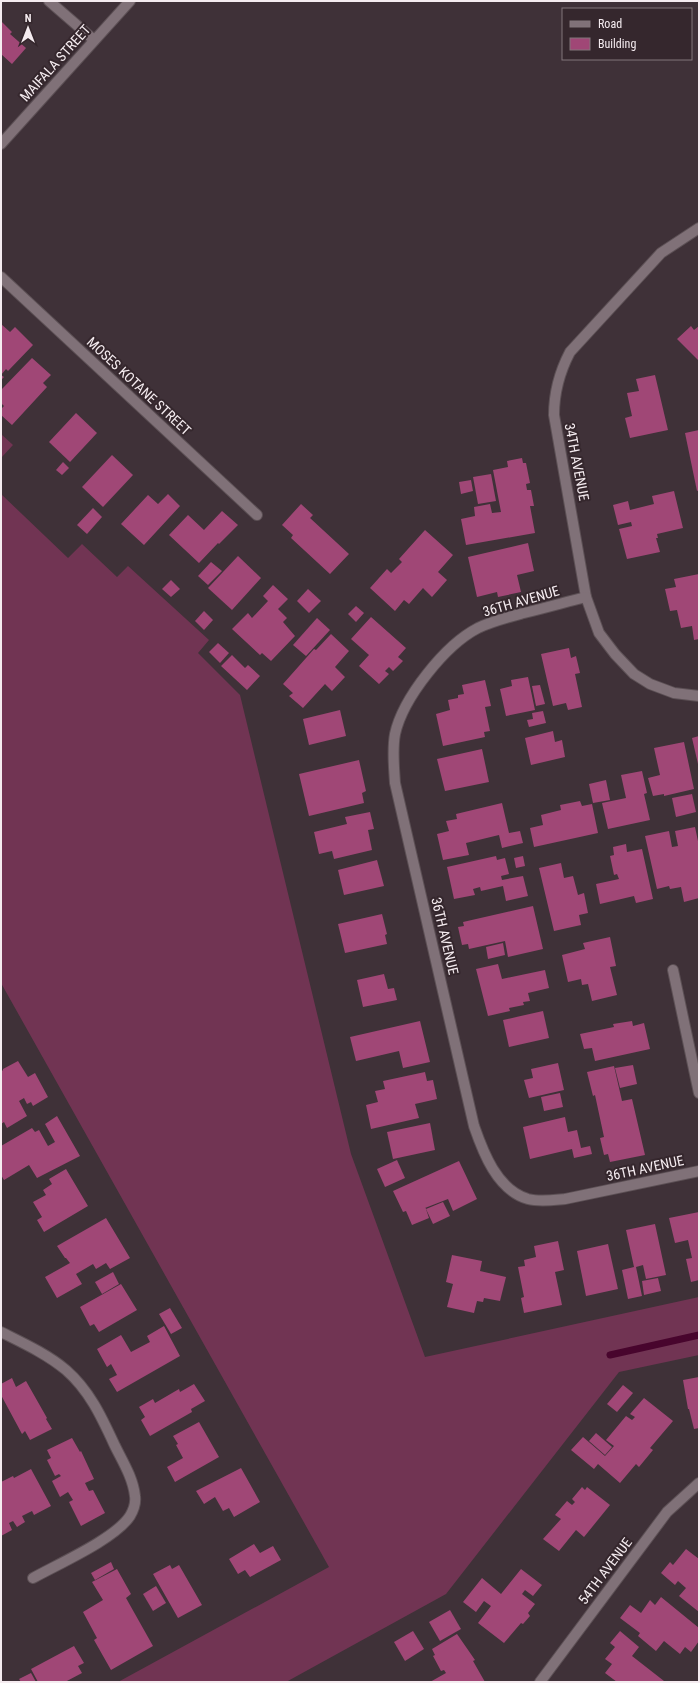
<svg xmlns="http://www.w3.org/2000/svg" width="700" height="1683" font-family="'Roboto Condensed',sans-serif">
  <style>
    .grass { fill: #713453 }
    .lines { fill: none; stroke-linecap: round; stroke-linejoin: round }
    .stream { stroke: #48052d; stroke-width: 7 }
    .building { fill: #a04776 }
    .minor-casing { stroke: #5c5055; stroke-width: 12 }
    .minor { stroke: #807178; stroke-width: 10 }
    .labels { text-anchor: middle; stroke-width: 4; stroke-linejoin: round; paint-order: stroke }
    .street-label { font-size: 14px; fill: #f5ecf0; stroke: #35272d }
  </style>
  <rect width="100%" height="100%" fill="#3f3138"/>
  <g class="grass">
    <polygon points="1,434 13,445 1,458"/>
    <polygon points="1,494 68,558 82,544 117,577 128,566 209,640 198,653 240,695 351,1154 425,1357 699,1297 699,1355 619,1372 446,1594 286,1682 118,1682 329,1567 1,983"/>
  </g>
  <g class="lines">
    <polyline class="stream" points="610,1355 699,1335"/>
  </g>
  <g class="building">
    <polygon points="1,21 12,32 10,34 26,48 12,64 1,54"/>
    <polygon points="1,324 10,332 15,327 33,345 8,371 6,369 1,375 4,377 1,380"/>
    <polygon points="691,326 694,330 699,326 699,361 677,339"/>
    <polygon points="32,358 51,375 43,383 47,387 12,425 1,415 1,409 4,406 1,403 1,390"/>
    <polygon points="655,375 668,430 630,438 625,418 632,416 627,393 639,391 636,379"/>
    <polygon points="76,413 97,433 70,462 49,442"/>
    <polygon points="699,430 699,490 697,491 685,433"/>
    <polygon points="112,455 133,475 103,507 82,487"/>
    <polygon points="522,458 523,463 526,463 530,483 526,484 527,490 531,490 534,506 530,506 535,533 466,545 461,519 475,516 474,507 490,504 492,513 501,512 493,470 508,467 507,461"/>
    <polygon points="63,462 69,468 62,475 56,470"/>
    <polygon points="491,474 496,501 478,504 473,477"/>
    <polygon points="471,480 473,491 461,494 459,482"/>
    <polygon points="674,491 683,528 657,534 658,538 656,538 660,552 627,559 619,529 632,526 631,522 618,525 613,505 628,501 630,510 654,504 652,496"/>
    <polygon points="168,494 180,506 144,545 121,524 148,495 158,504"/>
    <polygon points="301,504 313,515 310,518 349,554 330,574 291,538 293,535 282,525"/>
    <polygon points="93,508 102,517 87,534 77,525"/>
    <polygon points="222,511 238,525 219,544 218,543 199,563 169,535 188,515 204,530"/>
    <polygon points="425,530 453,555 438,572 447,580 432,597 423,588 409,604 404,600 395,611 370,588 387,569 391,573 402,562 399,559"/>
    <polygon points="528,543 534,571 517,575 521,592 498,597 497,592 477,597 468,557"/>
    <polygon points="238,556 261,578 232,610 208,588"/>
    <polygon points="211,562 222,571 208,585 198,576"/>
    <polygon points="699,574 699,639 694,640 692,626 681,628 677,610 670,611 665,589 676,587 674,579"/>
    <polygon points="171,580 180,589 171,597 162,589"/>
    <polygon points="273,585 288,599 278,609 287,618 283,622 295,636 271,661 262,653 260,655 232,629 248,613 252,618 268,601 263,596"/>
    <polygon points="308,589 321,601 309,613 297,601"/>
    <polygon points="356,606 364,613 356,622 348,614"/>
    <polygon points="204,611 213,620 204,630 195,621"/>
    <polygon points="371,617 406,648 398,657 403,661 393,671 389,667 385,671 389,674 379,684 359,666 369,655 351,639"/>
    <polygon points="317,618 330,630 306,656 293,645"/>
    <polygon points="331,634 349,651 335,667 345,677 332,691 325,684 303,708 289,696 293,693 283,684 314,649 316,650"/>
    <polygon points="218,643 229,653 220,663 209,652"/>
    <polygon points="569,648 571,658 576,656 580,673 575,674 582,707 568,710 566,703 553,706 541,654"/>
    <polygon points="232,655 245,668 248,665 260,676 247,690 221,666"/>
    <polygon points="528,677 535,710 506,716 500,689 512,686 511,680"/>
    <polygon points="485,680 491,706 485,707 490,731 484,732 485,737 443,746 436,714 450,710 448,700 458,698 458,695 464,694 462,685"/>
    <polygon points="540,685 545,704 536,706 532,686"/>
    <polygon points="340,710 346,736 309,745 303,719"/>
    <polygon points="543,711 546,723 529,727 527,720 533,719 532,713"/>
    <polygon points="553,731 555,742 562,740 565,757 531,765 525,738"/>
    <polygon points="699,736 699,764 698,764 692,738"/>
    <polygon points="684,742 694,789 664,796 664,794 653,796 648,778 660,775 654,748"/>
    <polygon points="482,749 489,782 445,791 437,759"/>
    <polygon points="359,760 366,791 362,793 364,803 309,816 299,774"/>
    <polygon points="642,771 647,793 644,794 650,820 608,829 602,803 626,798 621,775"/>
    <polygon points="606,780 610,800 593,803 589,784"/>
    <polygon points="692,794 696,812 676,817 672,798"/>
    <polygon points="580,801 582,806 592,804 598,833 534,847 530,828 543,825 541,815 561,810 560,805"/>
    <polygon points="502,803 509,833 520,831 523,843 502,848 499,835 466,843 469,855 443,860 437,834 449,831 446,821 457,819 456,814"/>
    <polygon points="370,812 374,829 368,830 372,850 334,859 332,851 319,854 314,832 347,824 345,817"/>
    <polygon points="695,827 699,846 699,898 684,902 681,887 670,889 669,886 657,889 645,836 669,831 672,847 678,846 675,831"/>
    <polygon points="626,844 627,852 642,849 653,899 636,903 634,896 600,904 596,884 619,879 617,874 614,875 610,856 614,855 613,847"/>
    <polygon points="496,856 497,860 505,858 509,874 501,876 502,880 523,876 528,896 506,901 503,886 481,891 480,887 473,889 475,895 454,899 447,867"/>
    <polygon points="523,856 525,866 516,868 514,858"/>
    <polygon points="377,860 384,886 344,895 338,870"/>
    <polygon points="561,863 564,878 573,876 578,895 584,893 588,913 579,915 581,925 554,931 539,868"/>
    <polygon points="533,906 543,949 508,957 505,941 469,949 468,944 462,945 458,927 464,926 463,922"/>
    <polygon points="382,914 387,934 385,935 387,944 345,953 338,924"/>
    <polygon points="610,937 616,966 610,967 617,995 592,1001 588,984 582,985 581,979 568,982 562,955 585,949 583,943"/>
    <polygon points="503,943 505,955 488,959 486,947"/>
    <polygon points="498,964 502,979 545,970 549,988 528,993 530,1001 523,1002 524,1005 509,1008 510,1011 488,1016 476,969"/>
    <polygon points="384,974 388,989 394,988 397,1000 363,1007 357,980"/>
    <polygon points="543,1011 549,1038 509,1047 503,1020"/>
    <polygon points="420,1021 430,1062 403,1068 399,1051 356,1061 350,1037"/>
    <polygon points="632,1021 633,1026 644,1023 650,1049 595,1061 592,1048 584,1049 580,1034 614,1027 613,1024"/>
    <polygon points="18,1061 28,1077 35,1073 48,1097 33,1106 31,1102 27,1104 24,1098 19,1101 27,1116 7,1128 4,1122 1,1124 1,1072 3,1070 3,1069"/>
    <polygon points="558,1063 564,1090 529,1098 524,1080 533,1078 531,1069"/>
    <polygon points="633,1065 637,1084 620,1088 615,1068"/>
    <polygon points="614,1066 622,1101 632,1099 645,1155 610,1162 608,1154 604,1155 600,1138 604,1137 595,1095 593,1096 587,1072"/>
    <polygon points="425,1072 427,1081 433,1080 437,1099 415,1104 419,1118 371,1129 366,1105 378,1102 375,1091 385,1089 383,1081"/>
    <polygon points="560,1093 563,1107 544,1111 541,1097"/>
    <polygon points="57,1116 80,1156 37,1178 29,1165 4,1180 1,1175 1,1146 32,1128 35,1132 39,1130 48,1146 55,1142 45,1124"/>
    <polygon points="565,1117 568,1132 577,1130 581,1148 590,1146 592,1154 574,1158 572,1149 530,1159 523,1127"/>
    <polygon points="430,1123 435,1150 393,1159 387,1132"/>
    <polygon points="397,1160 405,1178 385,1187 377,1169"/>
    <polygon points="459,1161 477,1199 453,1211 448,1199 425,1208 425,1206 429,1218 412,1225 406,1211 403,1212 393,1191"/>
    <polygon points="66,1169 88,1206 44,1232 37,1220 42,1217 33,1202 46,1195 43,1190 52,1184 49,1179"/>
    <polygon points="443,1202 450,1216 433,1224 426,1209"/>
    <polygon points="699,1212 699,1280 691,1282 686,1259 692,1258 688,1240 675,1243 669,1218"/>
    <polygon points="106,1218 130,1258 110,1269 106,1263 96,1269 93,1264 76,1274 82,1284 57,1298 45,1277 70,1263 66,1258 65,1258 57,1246"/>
    <polygon points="655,1224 666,1275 646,1279 643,1265 636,1267 642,1296 628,1299 622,1270 634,1267 626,1230"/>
    <polygon points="558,1241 564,1270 555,1272 562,1305 524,1313 521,1298 524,1297 518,1267 525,1266 524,1260 536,1257 534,1246"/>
    <polygon points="608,1244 618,1289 586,1296 577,1251"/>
    <polygon points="452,1255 482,1261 480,1271 506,1277 500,1301 484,1298 483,1302 477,1301 474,1313 447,1307 453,1284 446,1282"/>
    <polygon points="113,1272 119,1284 102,1294 95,1282"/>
    <polygon points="658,1278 661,1291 644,1295 642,1281"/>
    <polygon points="121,1284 137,1310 99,1332 94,1324 90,1326 80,1307"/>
    <polygon points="170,1308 182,1328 171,1334 159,1314"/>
    <polygon points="164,1326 180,1356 117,1392 109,1379 117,1375 111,1364 107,1367 97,1349 121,1335 131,1352 150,1342 147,1336"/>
    <polygon points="699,1377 699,1428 694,1429 689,1409 688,1409 683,1380"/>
    <polygon points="12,1378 16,1387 26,1381 47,1418 46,1419 52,1429 30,1440 25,1431 22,1434 1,1395 1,1384"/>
    <polygon points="194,1384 205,1401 191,1409 192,1412 150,1436 141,1420 145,1417 139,1407 153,1399 155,1403 179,1389 180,1392"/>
    <polygon points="623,1385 633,1393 617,1412 607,1404"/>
    <polygon points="644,1398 673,1421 650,1448 653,1450 639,1467 636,1464 620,1483 598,1464 594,1469 571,1450 583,1437 605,1456 614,1446 606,1440 626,1416 632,1420 635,1417 630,1414"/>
    <polygon points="199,1422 219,1457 175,1482 167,1467 183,1458 176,1445 178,1444 173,1436"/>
    <polygon points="596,1433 612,1447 605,1455 589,1441"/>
    <polygon points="72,1438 80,1452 81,1451 94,1479 85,1483 89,1491 93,1490 105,1513 81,1526 69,1502 73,1500 68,1492 60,1497 52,1481 61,1476 59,1474 55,1476 47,1460 51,1458 47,1450"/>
    <polygon points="241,1468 260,1502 234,1517 229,1508 223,1511 215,1497 204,1504 196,1491"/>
    <polygon points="31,1469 51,1506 34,1515 32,1511 22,1516 25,1522 17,1527 13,1521 9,1523 12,1530 1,1536 1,1482 13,1476 14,1478"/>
    <polygon points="582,1487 585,1490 587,1487 610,1505 584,1537 576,1530 559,1551 543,1539 561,1519 555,1515 567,1501 572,1505 575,1502 572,1499"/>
    <polygon points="254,1544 260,1553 273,1546 281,1560 250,1577 245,1570 238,1574 229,1559"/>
    <polygon points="686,1549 699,1559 698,1573 699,1574 699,1612 679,1596 686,1588 678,1581 675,1585 661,1573 670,1562 673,1565"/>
    <polygon points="111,1562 114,1569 95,1580 91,1573"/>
    <polygon points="170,1565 172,1569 179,1565 202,1605 178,1618 153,1574"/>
    <polygon points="117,1569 131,1594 126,1598 153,1646 111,1670 94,1640 97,1638 83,1612 103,1600 92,1582"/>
    <polygon points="521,1569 542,1585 533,1596 525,1590 522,1594 535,1604 528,1613 530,1616 523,1624 521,1623 504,1643 478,1623 491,1606 484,1601 476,1612 463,1602 482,1578 501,1594"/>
    <polygon points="156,1586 166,1603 153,1611 143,1594"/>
    <polygon points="661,1597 699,1628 699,1641 691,1652 685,1647 680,1654 664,1641 656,1651 638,1636 640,1633 620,1618 630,1605 641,1613 650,1600 655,1605"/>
    <polygon points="450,1610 461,1629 440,1641 429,1622"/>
    <polygon points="413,1631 424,1649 405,1661 394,1642"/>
    <polygon points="620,1631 639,1647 632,1656 664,1681 663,1682 617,1682 605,1673 612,1664 605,1659 615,1647 610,1643"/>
    <polygon points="457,1634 475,1660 473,1661 485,1682 430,1682 446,1673 444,1670 441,1671 433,1656 435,1655 432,1649"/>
    <polygon points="74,1646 84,1663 78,1666 82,1673 65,1682 38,1682 31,1669"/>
    <polygon points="31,1673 36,1682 21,1682 19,1679"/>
  </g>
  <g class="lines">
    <defs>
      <g id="minor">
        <polyline points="49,1 94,40"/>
        <polyline points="1,144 130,1"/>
        <path d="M699 228 661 253 570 352C559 373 554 392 554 415L586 597 599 633 615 654 634 674 650 684 674 693 699 696"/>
        <polyline points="1,277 257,515"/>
        <path d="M586 597C566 602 545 608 524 613 509 617 493 621 478 628 445 645 403 698 395 734 392 750 394 766 395 783L474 1126C483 1152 497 1190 528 1199 540 1202 553 1200 565 1199L699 1171"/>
        <polyline points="673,970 699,1093"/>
        <path d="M1 1332C23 1343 47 1354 66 1370 90 1391 102 1418 115 1446 123 1462 133 1478 135 1496 136 1503 133 1511 130 1516 115 1539 58 1564 33 1578"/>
        <polyline points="540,1682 667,1512 699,1483"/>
      </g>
    </defs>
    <use href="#minor" class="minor-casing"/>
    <use href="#minor" class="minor"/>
  </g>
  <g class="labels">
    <g class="street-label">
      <text transform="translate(55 63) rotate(-48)" y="5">MAIFALA STREET</text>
      <text transform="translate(139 386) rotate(43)" y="5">MOSES KOTANE STREET</text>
      <text transform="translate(577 462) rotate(79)" y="5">34TH AVENUE</text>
      <text transform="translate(521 601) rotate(-16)" y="5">36TH AVENUE</text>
      <text transform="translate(445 936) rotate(77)" y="5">36TH AVENUE</text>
      <text transform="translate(645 1168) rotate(-12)" y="5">36TH AVENUE</text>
      <text transform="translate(605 1571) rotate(-53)" y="5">54TH AVENUE</text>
    </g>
  </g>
  <rect width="700" height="1683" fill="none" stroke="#f5ecf0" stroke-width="4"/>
  <rect x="562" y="8" width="130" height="52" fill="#35272d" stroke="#82767b"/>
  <rect x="570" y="21" width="20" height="6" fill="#807178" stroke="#82767b"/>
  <text x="598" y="28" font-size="12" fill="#f5ecf0">Road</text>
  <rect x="570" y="38" width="20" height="12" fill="#a04776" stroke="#82767b"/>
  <text x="598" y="48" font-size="12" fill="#f5ecf0">Building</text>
  <g transform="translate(28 28)" stroke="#35272d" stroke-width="3" paint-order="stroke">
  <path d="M0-3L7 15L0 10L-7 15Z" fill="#f5ecf0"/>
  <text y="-6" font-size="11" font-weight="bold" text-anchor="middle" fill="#f5ecf0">N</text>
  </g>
</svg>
